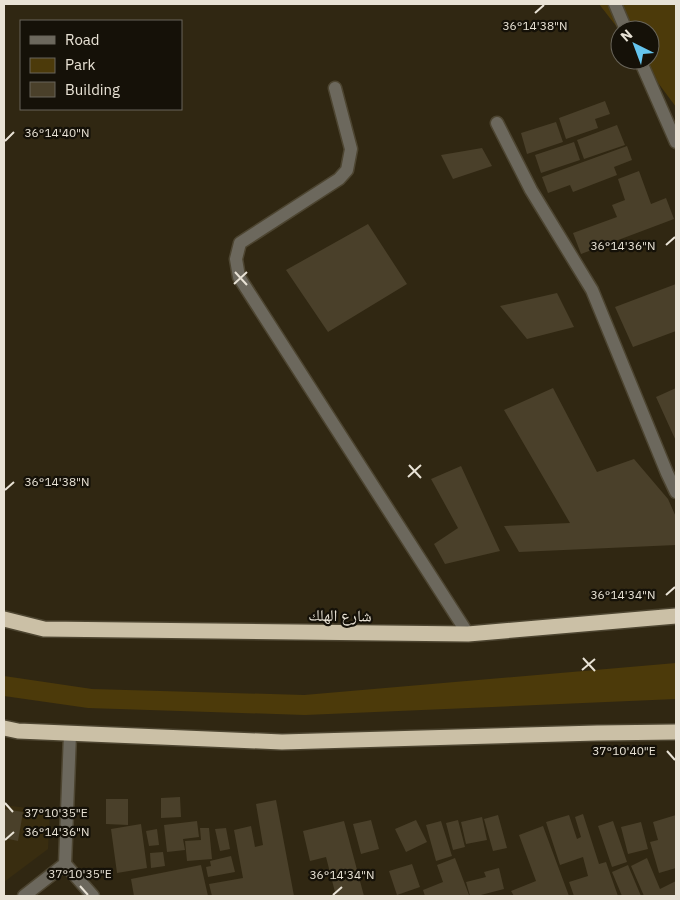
<svg xmlns="http://www.w3.org/2000/svg" width="680" height="900" viewBox="0 0 680 900" font-family="'IBM Plex Sans','Noto Naskh Arabic',sans-serif">
<style>
.built{fill:#392d10}
.green{fill:#4c3a0a}
.building{fill:#4a402a}
.lines{fill:none;stroke-linecap:round;stroke-linejoin:round}
.lane-casing{stroke:#4d4531;stroke-width:15}
.street-casing{stroke:#4d4531;stroke-width:15}
.highway-casing{stroke:#4d4531;stroke-width:18}
.lane{stroke:#6c685d;stroke-width:12}
.street{stroke:#6c685d;stroke-width:12}
.highway{stroke:#cbc0a6;stroke-width:15}
.ticks{fill:none;stroke:#e8e2d5;stroke-width:2}
.labels{text-anchor:middle;stroke-width:4.5;stroke-linejoin:round;paint-order:stroke}
.street-label{font-size:16px;fill:#e8e2d5;stroke:#151108}
.ticks-label{font-size:12px;text-anchor:middle;fill:#e8e2d5;stroke:#151108;stroke-width:4.5;stroke-linejoin:round;paint-order:stroke}
</style>
<rect width="100%" height="100%" fill="#302712"/>
<path class="built" d="M 4,805 L 50,811 L 48,849 L 4,882 Z"/>
<path class="green" d="M 599,4 L 676,4 L 676,107 L 641,60 L 650,60 L 650,30 L 620,30 L 620,31 Z
M 676,663 L 676,699 L 305,715 L 88,708 L 4,696 L 4,676 L 92,689 L 304,695 Z"/>
<path class="building" d="M 605,101 L 610,114 L 595,119 L 598,128 L 566,139 L 559,118 Z
M 556,122 L 563,142 L 527,154 L 521,133 Z
M 617,125 L 625,145 L 584,159 L 577,140 Z
M 574,142 L 580,160 L 541,173 L 535,155 Z
M 627,146 L 632,160 L 614,167 L 617,175 L 573,192 L 570,185 L 548,193 L 542,177 Z
M 482,148 L 492,166 L 453,179 L 441,155 Z
M 639,171 L 651,204 L 666,198 L 674,219 L 581,254 L 573,233 L 617,217 L 612,205 L 625,200 L 618,179 Z
M 368,224 L 407,284 L 328,332 L 286,270 Z
M 676,284 L 676,331 L 633,347 L 615,307 Z
M 557,293 L 574,327 L 527,339 L 500,306 Z
M 553,388 L 597,472 L 634,459 L 668,499 L 676,517 L 676,545 L 519,552 L 504,526 L 570,523 L 504,410 Z
M 676,388 L 676,441 L 656,397 Z
M 461,466 L 500,551 L 445,564 L 434,544 L 458,528 L 431,479 Z
M 180,797 L 181,817 L 161,818 L 161,798 Z
M 106,799 L 128,799 L 128,825 L 106,824 Z
M 276,800 L 294,896 L 246,896 L 246,895 L 243,895 L 243,896 L 212,896 L 209,884 L 243,878 L 234,830 L 251,826 L 255,847 L 263,845 L 256,804 Z
M 4,809 L 23,812 L 18,841 L 4,838 Z
M 583,814 L 599,864 L 606,862 L 618,896 L 574,896 L 569,882 L 588,876 L 583,857 L 560,865 L 546,822 L 569,815 L 577,839 L 581,837 L 575,817 Z
M 498,815 L 507,848 L 493,851 L 484,819 Z
M 676,815 L 676,868 L 659,873 L 650,842 L 658,840 L 653,822 Z
M 482,817 L 487,840 L 466,844 L 461,822 Z
M 371,820 L 379,849 L 361,854 L 353,824 Z
M 416,820 L 427,842 L 406,852 L 395,829 Z
M 458,820 L 465,847 L 453,850 L 446,823 Z
M 197,821 L 199,837 L 183,839 L 185,850 L 167,852 L 164,825 Z
M 344,821 L 364,896 L 336,896 L 326,857 L 310,861 L 303,831 Z
M 441,821 L 452,856 L 436,861 L 426,825 Z
M 613,821 L 627,862 L 612,867 L 598,826 Z
M 641,822 L 648,849 L 628,854 L 621,827 Z
M 141,824 L 147,868 L 117,873 L 111,829 Z
M 543,826 L 569,896 L 556,896 L 555,895 L 553,896 L 514,896 L 511,891 L 536,881 L 519,835 Z
M 200,828 L 209,828 L 212,859 L 187,861 L 185,841 L 201,840 Z
M 226,828 L 230,849 L 220,851 L 215,829 Z
M 157,829 L 159,845 L 149,846 L 146,831 Z
M 163,852 L 165,866 L 151,868 L 150,853 Z
M 231,856 L 235,872 L 208,877 L 206,867 L 211,866 L 210,861 Z
M 455,858 L 469,895 L 466,896 L 425,896 L 423,890 L 443,882 L 437,865 Z
M 647,858 L 660,889 L 676,881 L 676,896 L 644,896 L 631,866 Z
M 412,864 L 420,887 L 397,895 L 389,871 Z
M 201,865 L 208,896 L 134,896 L 131,879 Z
M 628,865 L 641,896 L 622,896 L 612,872 Z
M 499,868 L 504,889 L 477,896 L 470,896 L 466,882 L 486,877 L 484,872 Z"/>
<g class="lines">
<defs>
<path id="lane" d="M 335,88 L 351,149 L 347,170 L 339,179 L 240,243 L 236,259 L 239,277 L 468,634"/>
<path id="street" d="M 615,4 L 626,30
M 640,60 L 676,142
M 497,123 L 531,190 L 592,290 L 667,473 L 676,492
M 65,864 L 93,896
M 24,896 L 65,864 L 70,734"/>
<path id="highway" d="M 4,619 L 44,629 L 468,634 L 676,616
M 4,728 L 18,731 L 282,742 L 597,733 L 676,732"/>
</defs>
<use href="#lane" class="lane-casing"/>
<use href="#street" class="street-casing"/>
<use href="#highway" class="highway-casing"/>
<use href="#lane" class="lane"/>
<use href="#street" class="street"/>
<use href="#highway" class="highway"/>
</g>
<path class="ticks" d="M 535,13 L 544,5M 5,141 L 14,132M 666,245 L 675,237M 235,272 L 247,285M 234,284 L 247,272M 409,465 L 421,478M 408,477 L 421,465M 5,490 L 14,482M 666,595 L 675,587M 583,658 L 595,671M 582,670 L 595,659M 667,751 L 675,760M 5,803 L 13,812M 5,840 L 14,832M 80,886 L 88,895M 333,895 L 342,887"/>
<g class="labels">
<g class="street-label">
<text transform="translate(340 615) rotate(1)" y="6">شارع الهلك</text>
</g>
</g>
<g class="ticks-label">
<text x="535" y="30">36°14'38"N</text>
<text x="57" y="137">36°14'40"N</text>
<text x="623" y="250">36°14'36"N</text>
<text x="57" y="486">36°14'38"N</text>
<text x="623" y="599">36°14'34"N</text>
<text x="624" y="755">37°10'40"E</text>
<text x="56" y="817">37°10'35"E</text>
<text x="57" y="836">36°14'36"N</text>
<text x="80" y="878">37°10'35"E</text>
<text x="342" y="879">36°14'34"N</text>
</g>
<rect width="680" height="900" fill="none" stroke="#e8e2d5" stroke-width="10"/>
<rect x="20" y="20" width="162" height="90" fill="#151108" stroke="#69655a"/>
<rect x="30" y="36" width="25" height="8" fill="#6c685d" stroke="#69655a"/>
<text x="65" y="45" font-size="15" fill="#e8e2d5">Road</text>
<rect x="30" y="58" width="25" height="15" fill="#4c3a0a" stroke="#69655a"/>
<text x="65" y="70" font-size="15" fill="#e8e2d5">Park</text>
<rect x="30" y="82" width="25" height="15" fill="#4a402a" stroke="#69655a"/>
<text x="65" y="95" font-size="15" fill="#e8e2d5">Building</text>
<g transform="translate(635 45) rotate(318)"><circle r="24" fill="#151108" stroke="#69655a"/>
<path d="M0-4L9 19L0 12L-9 19Z" fill="#65c5ee"/>
<text y="-8" font-size="14" font-weight="bold" text-anchor="middle" fill="#e8e2d5">N</text>
</g>
</svg>
